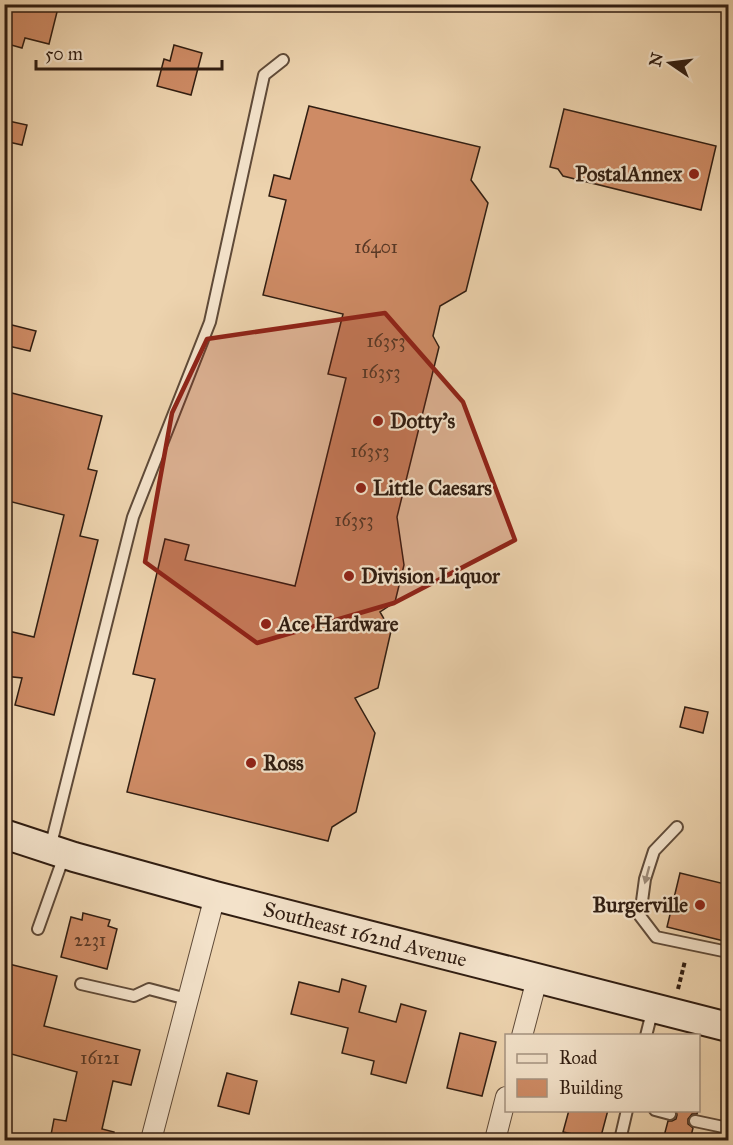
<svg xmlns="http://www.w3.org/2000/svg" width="733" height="1145" viewBox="0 0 733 1145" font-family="'IM FELL Great Primer',serif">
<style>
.building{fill:#ce8b65;stroke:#301d11;stroke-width:1.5}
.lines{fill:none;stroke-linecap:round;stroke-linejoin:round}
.service-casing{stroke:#5f4a38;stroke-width:14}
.minor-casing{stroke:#5f4a38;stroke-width:22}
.secondary-casing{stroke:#301d11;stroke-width:32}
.path{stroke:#301d11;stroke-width:4;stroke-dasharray:4.5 3;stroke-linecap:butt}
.service{stroke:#f3e2ca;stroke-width:10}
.minor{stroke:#f3e2ca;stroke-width:20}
.secondary{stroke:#f3e2ca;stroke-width:28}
.oneway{fill:#9b8977}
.marked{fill:#8f2418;fill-opacity:0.2;stroke:#8f2418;stroke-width:4.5;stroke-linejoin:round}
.poi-dot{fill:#8f2418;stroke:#f3e2ca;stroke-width:2}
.labels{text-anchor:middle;stroke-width:4.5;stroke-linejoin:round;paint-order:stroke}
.number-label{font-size:18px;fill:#583826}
.poi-label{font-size:21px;font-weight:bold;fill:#301d11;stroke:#f3e2ca;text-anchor:start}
.street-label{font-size:21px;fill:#301d11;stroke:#f3e2ca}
</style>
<rect width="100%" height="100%" fill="#edd3ae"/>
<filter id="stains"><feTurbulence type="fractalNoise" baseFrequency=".00333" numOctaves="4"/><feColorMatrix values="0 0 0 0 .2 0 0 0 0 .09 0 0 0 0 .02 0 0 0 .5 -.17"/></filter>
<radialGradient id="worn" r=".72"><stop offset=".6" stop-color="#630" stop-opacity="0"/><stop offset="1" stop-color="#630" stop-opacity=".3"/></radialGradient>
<path class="building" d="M 4,4 L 59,4 L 49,44 L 25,38 L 22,48 L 4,43 Z
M 174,45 L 202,53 L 191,95 L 157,86 L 164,59 L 170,61 Z
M 309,106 L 480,147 L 471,180 L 488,203 L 466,291 L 440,306 L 433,336 L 439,347 L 397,517 L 404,565 L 395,602 L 380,612 L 391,631 L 378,688 L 355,698 L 375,733 L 356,812 L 332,827 L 328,841 L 127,792 L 155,679 L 133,674 L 165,539 L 189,545 L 185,560 L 295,586 L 346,378 L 328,374 L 343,314 L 263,295 L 286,200 L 269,196 L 274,175 L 290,179 Z
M 564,109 L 716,146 L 701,210 L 563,176 L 558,169 L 550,167 Z
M 4,120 L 27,125 L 22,145 L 4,141 Z
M 4,323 L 36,331 L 30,351 L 4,345 Z
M 4,391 L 102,416 L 88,469 L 97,471 L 80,536 L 98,540 L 54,715 L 15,705 L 22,678 L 4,676 L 4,630 L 34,637 L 64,515 L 4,500 Z
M 685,707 L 708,712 L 703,733 L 680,727 Z
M 680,873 L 729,885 L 729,940 L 724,939 L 724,941 L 667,927 Z
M 83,913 L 110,920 L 108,926 L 117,929 L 107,969 L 61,957 L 71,917 L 82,920 Z
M 9,964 L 57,976 L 44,1026 L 140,1050 L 131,1085 L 113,1081 L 102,1129 L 114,1132 L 113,1140 L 50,1140 L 54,1119 L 66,1121 L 77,1072 L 4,1052 L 4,980 Z
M 342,979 L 366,986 L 359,1012 L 396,1022 L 401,1004 L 426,1011 L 406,1083 L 371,1074 L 374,1061 L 342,1053 L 348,1028 L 291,1014 L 299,982 L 339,992 Z
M 460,1033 L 496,1042 L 482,1096 L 447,1088 Z
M 227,1073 L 257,1081 L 249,1114 L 218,1106 Z
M 569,1110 L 608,1110 L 600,1140 L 563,1132 Z
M 676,1110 L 698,1110 L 697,1114 L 692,1114 L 688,1119 L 688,1124 L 693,1128 L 690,1140 L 663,1140 L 668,1121 L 672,1121 L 676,1119 L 677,1115 Z"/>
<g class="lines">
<defs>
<path id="service" d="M 677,827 L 654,851 L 645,879 L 640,916 L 656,937 L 728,952
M 50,848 L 133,517 L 210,322 L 264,75 L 283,60
M 38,929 L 64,856
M 81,984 L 134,996 L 149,989 L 187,999
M 646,1036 L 653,1008
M 655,1110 L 670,1114
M 695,1121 L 728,1128
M 620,1140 L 627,1110"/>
<path id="minor" d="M 522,1036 L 537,979
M 151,1140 L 215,896
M 495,1140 L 506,1097"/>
<g id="secondary">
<path id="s1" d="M 4,834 L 74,857 L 215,896 L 728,1027"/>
</g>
</defs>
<use href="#service" class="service-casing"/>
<use href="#minor" class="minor-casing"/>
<use href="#secondary" class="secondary-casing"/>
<path class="path" d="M 678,989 L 685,961"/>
<use href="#service" class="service"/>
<use href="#minor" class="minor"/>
<use href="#secondary" class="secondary"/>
</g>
<defs><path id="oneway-solid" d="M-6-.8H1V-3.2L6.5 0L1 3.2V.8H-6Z" transform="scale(1.5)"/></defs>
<use class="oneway" href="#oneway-solid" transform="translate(647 875) rotate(105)"/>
<path class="marked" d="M 385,313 L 463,402 L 515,540 L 394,603 L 257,643 L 145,562 L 172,413 L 207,339 Z"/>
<g class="poi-dot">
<circle cx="694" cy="174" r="6"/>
<circle cx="378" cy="421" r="6"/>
<circle cx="361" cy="488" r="6"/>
<circle cx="349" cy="576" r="6"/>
<circle cx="266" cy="624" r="6"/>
<circle cx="251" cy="763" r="6"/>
<circle cx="700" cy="905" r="6"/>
</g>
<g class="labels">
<g class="number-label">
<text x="376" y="253">16401</text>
<text x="386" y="347">16353</text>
<text x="381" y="378">16353</text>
<text x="370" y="457">16353</text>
<text x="354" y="526">16353</text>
<text x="90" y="946">2231</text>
<text x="100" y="1064">16121</text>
</g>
<g class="poi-label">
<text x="682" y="181" text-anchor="end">PostalAnnex</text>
<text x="390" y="428">Dotty's</text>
<text x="373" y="495">Little Caesars</text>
<text x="361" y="583">Division Liquor</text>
<text x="278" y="631">Ace Hardware</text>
<text x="263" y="770">Ross</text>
<text x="688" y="912" text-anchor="end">Burgerville</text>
</g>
<g class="street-label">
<text dy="7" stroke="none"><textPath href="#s1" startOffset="375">Southeast 162nd Avenue</textPath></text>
</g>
</g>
<rect width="733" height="1145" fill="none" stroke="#edd3ae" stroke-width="24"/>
<rect x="6" y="6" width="721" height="1133" fill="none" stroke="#301d11" stroke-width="3"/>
<rect x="12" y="12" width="709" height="1121" fill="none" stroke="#301d11" stroke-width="1.5"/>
<rect x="505" y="1034" width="195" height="78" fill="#f3e2ca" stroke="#a59380" stroke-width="1.5"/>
<rect x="517" y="1054" width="30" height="9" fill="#f3e2ca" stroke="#a59380" stroke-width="1.5"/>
<text x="559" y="1064" font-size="18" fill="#301d11">Road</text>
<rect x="517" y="1079" width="30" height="18" fill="#ce8b65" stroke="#a59380" stroke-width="1.5"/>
<text x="559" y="1094" font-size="18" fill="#301d11">Building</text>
<g transform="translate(670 63) rotate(284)" stroke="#f3e2ca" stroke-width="4.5" paint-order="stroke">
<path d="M0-4.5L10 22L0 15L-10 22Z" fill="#301d11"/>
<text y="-9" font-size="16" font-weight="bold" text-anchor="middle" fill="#301d11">N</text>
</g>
<path d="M36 60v9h186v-9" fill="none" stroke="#301d11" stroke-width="3"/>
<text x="45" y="60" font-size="18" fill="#301d11" stroke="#f3e2ca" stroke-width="4.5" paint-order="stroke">50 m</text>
<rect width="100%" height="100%" filter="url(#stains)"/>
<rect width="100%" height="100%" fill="url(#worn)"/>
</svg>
